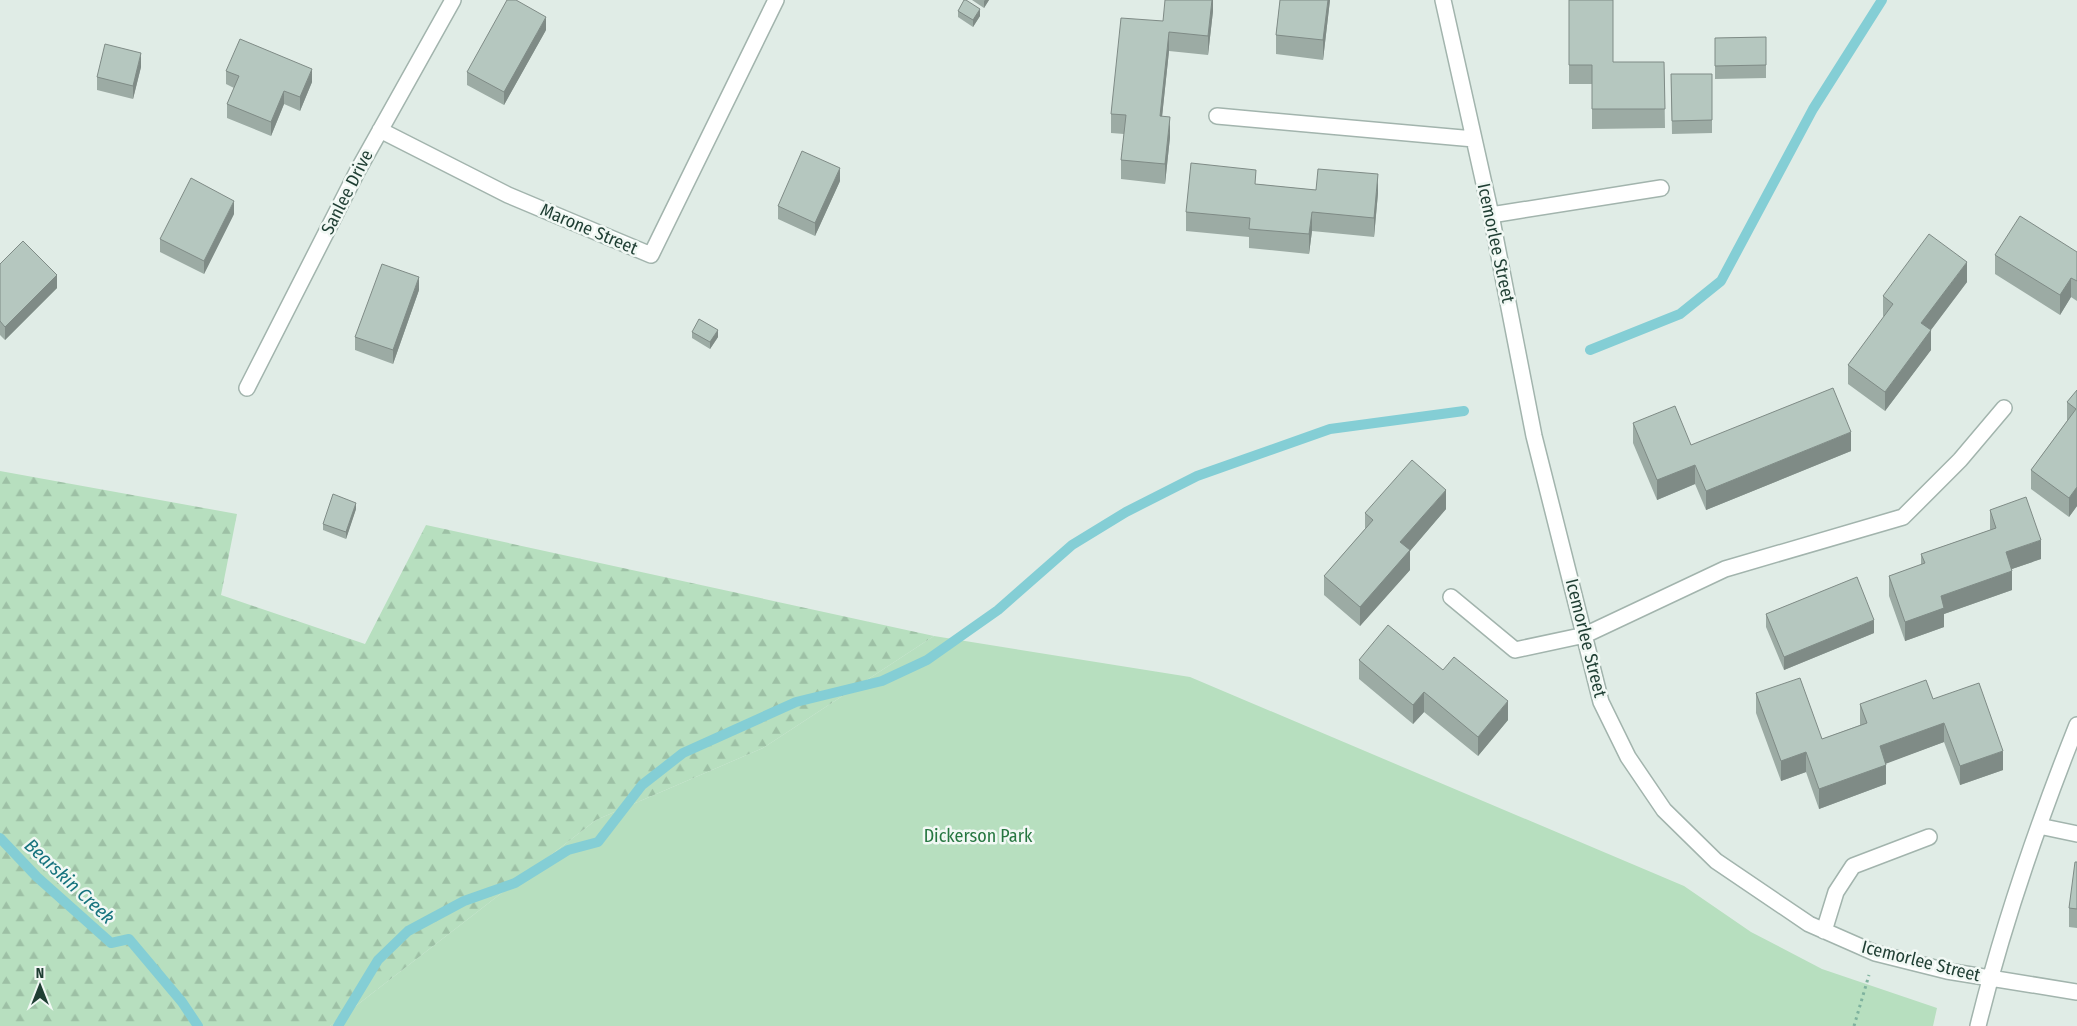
<svg xmlns="http://www.w3.org/2000/svg" width="2077" height="1026" viewBox="0 0 2077 1026" font-family="'Fira Sans Condensed',sans-serif">
<style>
.green{fill:#b7dfbf}
.forest{fill:url(#forest-firs)}
.lines{fill:none;stroke-linecap:round;stroke-linejoin:round}
.stream{stroke:#84ced5;stroke-width:10}
.minor-casing{stroke:#a2b4ad;stroke-width:18}
.path{stroke:#7eb29e;stroke-width:3;stroke-dasharray:2.5 4;stroke-linecap:butt}
.minor{stroke:#fff;stroke-width:15}
.wall{fill:#9caba4}
.shaded-wall{fill:#7f8b86}
.building{fill:#b5c7bf;stroke:#7f8b86}
.labels{text-anchor:middle;stroke-width:5;stroke-linejoin:round;paint-order:stroke}
.street-label{font-size:18px;fill:#1f3e33;stroke:#f1f8f4}
.park-label{font-size:18px;fill:#277741;stroke:#f1f8f4}
.water-label{font-size:19px;font-style:italic;fill:#16737e;stroke:#f1f8f4}
</style>
<defs>
<pattern id="forest-firs" width="22" height="20" patternUnits="userSpaceOnUse" patternTransform="scale(1.25)"><rect width="22" height="20" fill="#b7dfbf"/><path d="M5 1l3.5 6h-7zM16 11l3.5 6h-7z" fill="#9dc0a5"/></pattern>
</defs>
<rect width="100%" height="100%" fill="#e0ece6"/>
<path class="green" d="M 934,636 L 1190,677 L 1684,886 L 1751,932 L 1822,969 L 1937,1008 L 1933,1026 L 330,1026 L 596,820 L 763,748 Z"/>
<path class="forest" d="M 0,471 L 237,514 L 221,595 L 365,644 L 426,525 L 934,636 L 763,748 L 596,820 L 330,1026 L 0,1026 Z"/>
<g class="lines">
<path class="stream" d="M 1590,350 L 1680,314 L 1721,281 L 1813,109 L 1882,0
M 0,838 L 37,877 L 111,943 L 129,939 L 182,1002 L 198,1026
M 338,1026 L 378,960 L 408,931 L 464,901 L 515,883 L 568,850 L 598,842 L 642,785 L 683,753 L 796,702 L 882,681 L 927,660 L 998,610 L 1072,545 L 1126,512 L 1197,476 L 1330,429 L 1464,411"/>
<defs>
<path id="minor" d="M 1443,0 L 1491,215 L 1534,436 L 1601,702 L 1628,757 L 1664,810 L 1716,861 L 1809,924 L 1875,953 L 1947,971 L 2077,992
M 1217,116 L 1474,139
M 380,130 L 508,195 L 651,255 L 776,0
M 1491,215 L 1661,188
M 247,388 L 358,170 L 453,0
M 1451,597 L 1515,650 L 1585,635 L 1725,569 L 1903,517 L 1960,460 L 2004,408
M 2039,826 L 2077,834
M 1824,931 L 1836,892 L 1853,866 L 1929,837
M 1978,1026 C 2003,924 2038,823 2077,725"/>
</defs>
<use href="#minor" class="minor-casing"/>
<path class="path" d="M 1854,1026 L 1869,975"/>
<use href="#minor" class="minor"/>
</g>
<path class="wall" d="M 972,0 L 989,0 L 984,8 Z
M 1213,0 L 1213,11 L 1208,55 L 1169,51 L 1162,116 L 1170,137 L 1165,184 L 1121,179 L 1121,160 L 1124,134 L 1111,133 L 1111,114 L 1163,21 Z
M 1280,0 L 1330,0 L 1323,60 L 1276,54 L 1276,35 Z
M 1569,0 L 1613,62 L 1664,62 L 1665,128 L 1592,129 L 1592,84 L 1569,84 Z
M 958,11 L 980,16 L 973,27 L 958,17 Z
M 546,30 L 504,105 L 467,85 L 467,72 Z
M 1766,37 L 1766,78 L 1715,79 L 1715,38 Z
M 141,67 L 133,99 L 97,90 L 97,77 Z
M 226,71 L 312,82 L 300,111 L 284,104 L 271,136 L 227,118 L 227,104 L 234,88 L 226,84 Z
M 1671,74 L 1712,74 L 1712,133 L 1672,134 Z
M 840,181 L 815,236 L 778,219 L 778,206 Z
M 1256,184 L 1316,190 L 1378,193 L 1374,237 L 1312,231 L 1309,254 L 1249,248 L 1249,237 L 1186,231 L 1186,212 Z
M 234,214 L 204,274 L 160,252 L 160,239 Z
M 2077,252 L 2077,301 L 2071,297 L 2060,315 L 1995,274 L 1995,255 Z
M 0,264 L 57,288 L 5,340 L 0,335 Z
M 1967,282 L 1931,330 L 1931,350 L 1885,411 L 1848,384 L 1848,365 L 1884,317 L 1883,316 L 1883,296 Z
M 419,290 L 393,364 L 355,350 L 355,337 Z
M 692,332 L 718,337 L 710,349 L 692,338 Z
M 2077,390 L 2077,506 L 2069,517 L 2031,489 L 2031,470 L 2067,421 L 2067,402 Z
M 1633,423 L 1691,445 L 1851,451 L 1706,510 L 1695,484 L 1657,500 L 1633,443 Z
M 356,509 L 346,539 L 323,530 L 323,524 Z
M 1446,509 L 1410,551 L 1410,570 L 1360,626 L 1324,595 L 1324,576 L 1365,529 L 1365,513 Z
M 1990,510 L 2041,559 L 2012,569 L 2012,590 L 1944,614 L 1944,627 L 1905,641 L 1889,596 L 1889,576 L 1921,565 L 1921,554 L 1990,530 Z
M 1766,614 L 1874,633 L 1784,670 L 1766,627 Z
M 1359,660 L 1443,670 L 1508,720 L 1478,756 L 1424,712 L 1413,724 L 1359,679 Z
M 1756,693 L 1822,739 L 1860,725 L 1860,704 L 1933,699 L 2003,770 L 1960,785 L 1944,742 L 1886,763 L 1886,784 L 1819,809 L 1806,772 L 1781,781 L 1756,713 Z
M 2077,862 L 2077,928 L 2069,927 L 2069,908 Z"/>
<path class="shaded-wall" d="M 985,0 L 989,0 L 984,8 L 984,1 Z
M 1212,0 L 1213,0 L 1213,11 L 1208,55 L 1208,36 Z
M 1328,0 L 1330,0 L 1323,60 L 1323,40 Z
M 980,9 L 980,16 L 973,27 L 973,20 Z
M 546,17 L 546,30 L 504,105 L 504,92 Z
M 1169,32 L 1169,51 L 1160,136 L 1160,116 Z
M 141,53 L 141,67 L 133,99 L 133,86 Z
M 312,69 L 312,82 L 300,111 L 300,97 Z
M 284,91 L 284,104 L 271,136 L 271,122 Z
M 1170,117 L 1170,137 L 1165,184 L 1165,164 Z
M 840,168 L 840,181 L 815,236 L 815,223 Z
M 1378,174 L 1378,193 L 1374,237 L 1374,218 Z
M 234,201 L 234,214 L 204,274 L 204,261 Z
M 1312,212 L 1312,231 L 1309,254 L 1309,234 Z
M 1967,262 L 1967,282 L 1921,343 L 1921,323 Z
M 57,275 L 57,288 L 5,340 L 5,327 Z
M 419,277 L 419,290 L 393,364 L 393,350 Z
M 2071,278 L 2071,297 L 2060,315 L 2060,295 Z
M 718,330 L 718,337 L 710,349 L 710,342 Z
M 1931,330 L 1931,350 L 1885,411 L 1885,392 Z
M 1851,432 L 1851,451 L 1706,510 L 1706,491 Z
M 1695,465 L 1695,484 L 1657,500 L 1657,480 Z
M 2077,487 L 2077,506 L 2069,517 L 2069,498 Z
M 1446,490 L 1446,509 L 1410,551 L 1410,570 L 1360,626 L 1360,607 L 1400,542 Z
M 356,503 L 356,509 L 346,539 L 346,532 Z
M 2041,540 L 2041,559 L 2006,571 L 2006,552 Z
M 2012,571 L 2012,590 L 1944,614 L 1944,627 L 1905,641 L 1905,622 L 1941,596 Z
M 1874,620 L 1874,633 L 1784,670 L 1784,657 Z
M 1424,692 L 1424,712 L 1413,724 L 1413,705 Z
M 1508,701 L 1508,720 L 1478,756 L 1478,737 Z
M 1944,723 L 1944,742 L 1880,766 L 1880,746 Z
M 2003,751 L 2003,770 L 1960,785 L 1960,766 Z
M 1806,752 L 1806,772 L 1781,781 L 1781,761 Z
M 1886,765 L 1886,784 L 1819,809 L 1819,789 Z"/>
<path class="building" d="M 507,0 L 516,0 L 546,17 L 504,92 L 467,72 Z
M 964,0 L 966,0 L 980,9 L 973,20 L 958,11 Z
M 1165,0 L 1212,0 L 1208,36 L 1169,32 L 1160,116 L 1170,117 L 1165,164 L 1121,160 L 1126,115 L 1111,114 L 1121,18 L 1163,21 Z
M 1280,0 L 1328,0 L 1323,40 L 1276,35 Z
M 1569,0 L 1613,0 L 1613,62 L 1664,62 L 1665,109 L 1592,109 L 1592,65 L 1569,65 Z
M 1766,37 L 1766,65 L 1715,66 L 1715,38 Z
M 240,39 L 312,69 L 300,97 L 284,91 L 271,122 L 227,104 L 239,76 L 226,71 Z
M 105,44 L 141,53 L 133,86 L 97,77 Z
M 1671,74 L 1712,74 L 1712,120 L 1672,121 Z
M 802,151 L 840,168 L 815,223 L 778,206 Z
M 1191,163 L 1256,170 L 1255,184 L 1316,190 L 1318,169 L 1378,174 L 1374,218 L 1312,212 L 1309,234 L 1249,229 L 1250,218 L 1186,212 Z
M 191,178 L 234,201 L 204,261 L 160,239 Z
M 2020,216 L 2077,252 L 2077,281 L 2071,278 L 2060,295 L 1995,255 Z
M 1929,234 L 1967,262 L 1921,323 L 1931,330 L 1885,392 L 1848,365 L 1893,304 L 1883,296 Z
M 23,241 L 57,275 L 5,327 L 0,321 L 0,264 Z
M 382,264 L 419,277 L 393,350 L 355,337 Z
M 699,319 L 718,330 L 710,342 L 692,332 Z
M 1833,388 L 1851,432 L 1706,491 L 1695,465 L 1657,480 L 1633,423 L 1675,406 L 1691,445 Z
M 2077,390 L 2077,487 L 2069,498 L 2031,470 L 2076,409 L 2067,402 Z
M 1412,460 L 1446,490 L 1400,542 L 1410,550 L 1360,607 L 1324,576 L 1373,520 L 1365,513 Z
M 333,494 L 356,503 L 346,532 L 323,524 Z
M 2026,497 L 2041,540 L 2006,552 L 2012,571 L 1941,596 L 1944,608 L 1905,622 L 1889,576 L 1925,563 L 1921,554 L 1996,528 L 1990,510 Z
M 1857,577 L 1874,620 L 1784,657 L 1766,614 Z
M 1388,625 L 1443,670 L 1454,657 L 1508,701 L 1478,737 L 1424,692 L 1413,705 L 1359,660 Z
M 1800,678 L 1822,739 L 1867,723 L 1860,704 L 1926,680 L 1933,699 L 1979,683 L 2003,751 L 1960,766 L 1944,723 L 1880,746 L 1886,765 L 1819,789 L 1806,752 L 1781,761 L 1756,693 Z
M 2075,862 L 2077,862 L 2077,909 L 2069,908 Z"/>
<g class="labels">
<g class="street-label">
<text transform="translate(347 192) rotate(-63)" y="6">Sanlee Drive</text>
<text transform="translate(589 229) rotate(23)" y="6">Marone Street</text>
<text transform="translate(1496 243) rotate(78)" y="6">Icemorlee Street</text>
<text transform="translate(1586 638) rotate(76)" y="6">Icemorlee Street</text>
<text transform="translate(1921 961) rotate(14)" y="6">Icemorlee Street</text>
</g>
<g class="park-label">
<text x="978" y="842">Dickerson Park</text>
</g>
<g class="water-label">
<text transform="translate(70 881) rotate(43)" y="7">Bearskin Creek</text>
</g>
</g>
<g transform="translate(40 986)" stroke="#f1f8f4" stroke-width="4" paint-order="stroke">
<path d="M0-4L9 19L0 12L-9 19Z" fill="#1f3e33"/>
<text y="-8" font-size="14" font-weight="bold" text-anchor="middle" fill="#1f3e33">N</text>
</g>
</svg>
